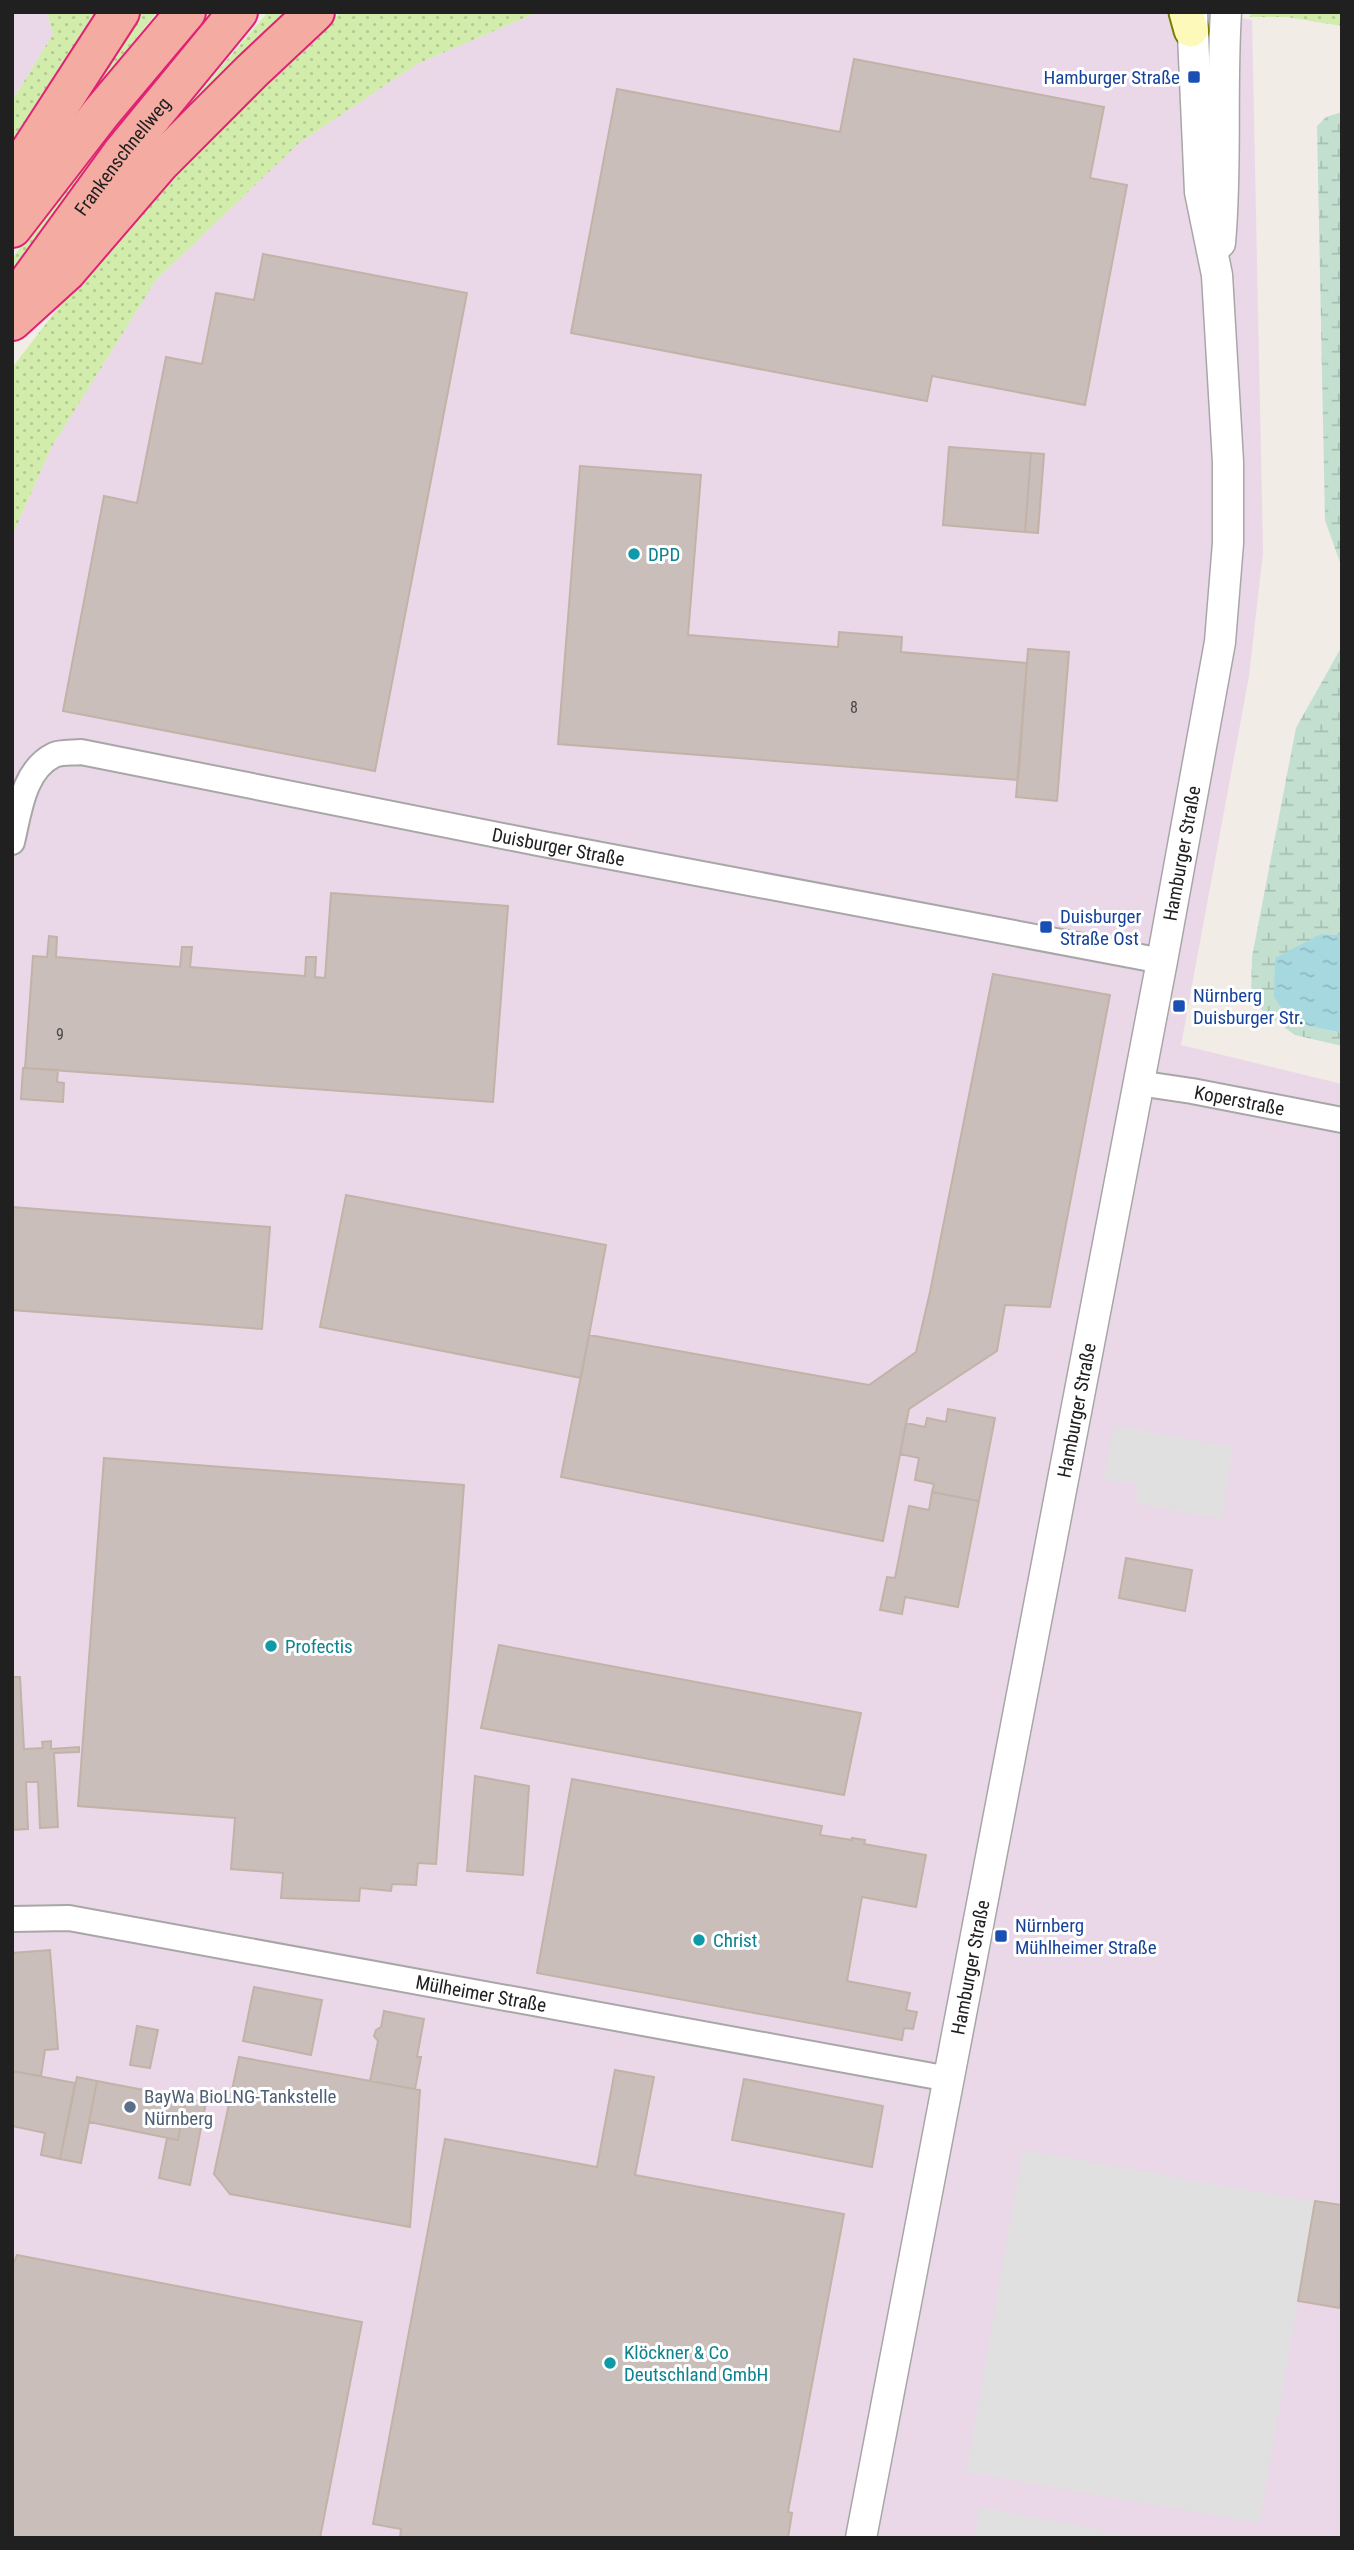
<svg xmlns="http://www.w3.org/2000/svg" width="1354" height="2550" viewBox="0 0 1354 2550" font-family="'Roboto Condensed',sans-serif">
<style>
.industrial{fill:#ead8e8}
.grass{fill:url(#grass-dots)}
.wetland{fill:url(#wetland-marsh)}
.parking{fill:#e0e0e0}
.water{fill:url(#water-ripples)}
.building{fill:#c9beb9;stroke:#c3b2a8;stroke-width:2}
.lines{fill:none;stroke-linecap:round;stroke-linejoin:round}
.minor-casing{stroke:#a7a7a7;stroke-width:28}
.tertiary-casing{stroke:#a7a7a7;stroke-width:33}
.secondary-casing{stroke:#7a7d01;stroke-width:37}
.trunk-casing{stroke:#e12174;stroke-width:42}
.minor{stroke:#fff;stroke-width:24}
.tertiary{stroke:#fff;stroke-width:30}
.secondary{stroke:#fcf9ba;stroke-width:33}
.trunk{stroke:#f4aca2;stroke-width:38}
.transit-dot{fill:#1a4fb4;stroke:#fff;stroke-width:2.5}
.culture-dot{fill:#0f9aa8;stroke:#fff;stroke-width:2.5}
.service-dot{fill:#5c6f8a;stroke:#fff;stroke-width:2.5}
.labels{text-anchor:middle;stroke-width:6;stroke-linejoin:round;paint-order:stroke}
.number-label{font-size:16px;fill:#4a4846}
.transit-label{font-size:19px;fill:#164399;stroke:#fff;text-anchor:start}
.street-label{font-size:19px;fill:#202020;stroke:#fff}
.culture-label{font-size:19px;fill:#0d838f;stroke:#fff;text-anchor:start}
.service-label{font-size:19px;fill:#4e5e75;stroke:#fff;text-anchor:start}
</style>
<defs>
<pattern id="grass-dots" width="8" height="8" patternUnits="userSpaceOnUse" patternTransform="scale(1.75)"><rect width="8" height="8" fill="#d1ecab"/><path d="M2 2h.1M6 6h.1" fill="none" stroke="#b3ca93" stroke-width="1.8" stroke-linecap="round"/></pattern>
<pattern id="wetland-marsh" width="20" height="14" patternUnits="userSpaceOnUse" patternTransform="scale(1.75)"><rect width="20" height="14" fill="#c3dfd0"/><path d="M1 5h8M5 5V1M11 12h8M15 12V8" fill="none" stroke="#a7bfb2"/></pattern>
<pattern id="water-ripples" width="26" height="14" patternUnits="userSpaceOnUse" patternTransform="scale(1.75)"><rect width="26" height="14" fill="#a6d8e0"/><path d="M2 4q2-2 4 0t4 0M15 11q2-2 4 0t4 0" fill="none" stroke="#8fb9c0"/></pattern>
</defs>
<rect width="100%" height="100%" fill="#f1ece6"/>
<path class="industrial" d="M 12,12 L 47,12 L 53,34 L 12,101 Z
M 538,12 L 1204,12 L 1252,20 L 1263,552 L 1249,676 L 1181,1045 L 1342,1084 L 1342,2538 L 12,2538 L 12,536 L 51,448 L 156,280 L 299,143 L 417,64 Z"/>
<path class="grass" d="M 47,12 L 103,12 L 12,159 L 12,101 L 53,34 Z
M 130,12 L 157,12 L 55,139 Z
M 203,12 L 222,12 L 12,285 L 12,259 L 37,222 Z
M 268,12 L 305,12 L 140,162 Z
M 341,12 L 538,12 L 417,64 L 299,143 L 156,280 L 51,448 L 12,536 L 12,368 L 75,286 L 190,152 Z
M 1251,12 L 1342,12 L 1342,26 L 1287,17 L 1250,17 Z"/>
<path class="wetland" d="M 1342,112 L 1342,568 L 1325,520 L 1317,126 L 1326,117 Z
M 1342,646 L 1342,935 L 1321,934 L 1291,1022 L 1342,1033 L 1342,1046 L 1295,1035 L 1271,1018 L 1251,1000 L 1252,957 L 1296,728 Z"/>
<path class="parking" d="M 1114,1425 L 1233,1447 L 1221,1519 L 1136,1503 L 1138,1485 L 1103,1479 Z
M 1023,2150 L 1316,2202 L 1259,2523 L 966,2472 Z
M 980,2507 L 1143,2538 L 974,2538 Z"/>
<path class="water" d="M 1321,934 L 1342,935 L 1342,1033 L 1291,1022 L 1274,997 L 1275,958 Z"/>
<path class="building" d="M 854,59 L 1104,107 L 1090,178 L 1127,185 L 1085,405 L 932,376 L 927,401 L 571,333 L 617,89 L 840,132 Z
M 263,254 L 467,293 L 375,771 L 63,711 L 104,496 L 137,503 L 166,357 L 202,364 L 216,293 L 254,300 Z
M 949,447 L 1031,453 L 1025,532 L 943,525 Z
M 1031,453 L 1044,454 L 1038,533 L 1025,532 Z
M 580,466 L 701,475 L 688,635 L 838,647 L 839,632 L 902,637 L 901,652 L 1027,663 L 1018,780 L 558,744 Z
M 1028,649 L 1069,652 L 1057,801 L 1016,797 Z
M 331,893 L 508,906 L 493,1102 L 25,1068 L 33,956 L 47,957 L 49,936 L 57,937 L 56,957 L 180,967 L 182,947 L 192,947 L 190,967 L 305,976 L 306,957 L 316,957 L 315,977 L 325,978 Z
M 993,974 L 1110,995 L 1050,1307 L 1005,1305 L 997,1351 L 909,1409 L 883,1541 L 561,1477 L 589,1335 L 869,1385 L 916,1352 L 930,1292 Z
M 23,1068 L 58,1070 L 57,1082 L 64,1083 L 63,1102 L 21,1099 Z
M 346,1195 L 606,1245 L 581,1378 L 320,1327 Z
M 12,1207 L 270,1227 L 262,1329 L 12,1310 Z
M 948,1409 L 995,1418 L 979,1501 L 932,1492 L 934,1484 L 915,1480 L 919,1458 L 900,1454 L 906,1423 L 925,1427 L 927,1418 L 946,1422 Z
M 104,1458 L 464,1485 L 436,1864 L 418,1863 L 416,1885 L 392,1884 L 391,1891 L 360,1888 L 359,1901 L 281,1898 L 283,1873 L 231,1869 L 235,1818 L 78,1806 Z
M 932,1492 L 979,1501 L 958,1607 L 905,1597 L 902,1614 L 880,1610 L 887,1577 L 895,1578 L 909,1506 L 929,1510 Z
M 1126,1558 L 1192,1570 L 1185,1611 L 1119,1598 Z
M 499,1645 L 861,1713 L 844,1795 L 481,1728 Z
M 12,1677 L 20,1677 L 24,1749 L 43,1748 L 42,1742 L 51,1741 L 51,1749 L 79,1747 L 79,1752 L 54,1753 L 58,1827 L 40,1828 L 38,1782 L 26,1782 L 28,1829 L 12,1830 Z
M 475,1776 L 529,1786 L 523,1875 L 467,1871 Z
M 572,1779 L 822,1826 L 820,1835 L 852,1840 L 852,1838 L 865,1840 L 864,1844 L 926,1855 L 916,1907 L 862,1897 L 847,1981 L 910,1993 L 906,2010 L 917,2012 L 913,2029 L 904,2028 L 902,2040 L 537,1973 Z
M 50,1950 L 58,2049 L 45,2050 L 41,2076 L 12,2071 L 12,1953 Z
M 254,1987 L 322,2000 L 311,2055 L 243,2041 Z
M 384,2011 L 424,2019 L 417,2057 L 421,2057 L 415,2089 L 370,2081 L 378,2041 L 374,2036 L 376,2030 L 381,2027 Z
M 137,2026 L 158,2030 L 150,2068 L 130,2065 Z
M 239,2057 L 420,2090 L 410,2227 L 230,2194 L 214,2174 Z
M 615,2070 L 654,2077 L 635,2175 L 844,2214 L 788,2512 L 792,2513 L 788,2538 L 400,2538 L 401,2529 L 373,2524 L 445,2139 L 597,2167 Z
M 12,2071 L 75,2083 L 60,2159 L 41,2155 L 45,2133 L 12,2126 Z
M 77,2077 L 97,2081 L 81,2163 L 60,2159 Z
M 744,2079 L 883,2106 L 872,2167 L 732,2140 Z
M 97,2081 L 186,2098 L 178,2140 L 89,2122 Z
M 186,2098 L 206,2102 L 190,2185 L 159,2178 L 167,2138 L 178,2140 Z
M 1315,2201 L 1342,2205 L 1340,2308 L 1298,2301 Z
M 17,2255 L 362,2322 L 320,2538 L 12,2538 L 12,2267 Z"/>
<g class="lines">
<defs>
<g id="minor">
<path id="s1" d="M 12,842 C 19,813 23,770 54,755 C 61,752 73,753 81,752 L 538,843 L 1162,961"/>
<path id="s2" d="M 1138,1083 L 1192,1091 L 1342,1120"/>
<path id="s3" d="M 12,1919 L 69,1918 L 949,2079"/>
</g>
<g id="tertiary">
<path d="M 1220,243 C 1227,166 1221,89 1226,12"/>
<path id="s4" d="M 861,2538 L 1162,961 L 1220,642 L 1228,543 L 1228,462 L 1217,275 L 1200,192 L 1192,12"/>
</g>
<path id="secondary" d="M 1186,12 L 1191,30"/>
<g id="trunk">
<path d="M 12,179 L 120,12"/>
<path d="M 12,228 L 101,113 L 186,12"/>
<path id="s5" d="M 25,287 L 123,152 L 238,12"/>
<path d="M 12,321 L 66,272 L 159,164 L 252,71 L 315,12"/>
</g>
</defs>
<use href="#minor" class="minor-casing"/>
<use href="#tertiary" class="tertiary-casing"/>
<use href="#secondary" class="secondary-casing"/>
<use href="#trunk" class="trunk-casing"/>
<use href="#minor" class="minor"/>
<use href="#tertiary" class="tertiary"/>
<use href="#secondary" class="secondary"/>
<use href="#trunk" class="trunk"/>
</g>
<g class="transit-dot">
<rect x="1187" y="70" width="14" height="14" rx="3.5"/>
<rect x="1039" y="920" width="14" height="14" rx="3.5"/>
<rect x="1172" y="999" width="14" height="14" rx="3.5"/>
<rect x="994" y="1929" width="14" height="14" rx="3.5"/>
</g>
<g class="culture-dot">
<circle cx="634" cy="554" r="7"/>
<circle cx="271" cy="1646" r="7"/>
<circle cx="699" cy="1940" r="7"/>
<circle cx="610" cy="2363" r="7"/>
</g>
<circle class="service-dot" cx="130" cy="2107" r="7"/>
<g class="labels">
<g class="number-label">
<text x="854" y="713">8</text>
<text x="60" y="1040">9</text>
</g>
<g class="transit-label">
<text x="1180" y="84" text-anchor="end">Hamburger Straße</text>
<text x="1060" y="923">Duisburger<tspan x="1060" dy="22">Straße Ost</tspan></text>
<text x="1193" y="1002">Nürnberg<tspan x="1193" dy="22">Duisburger Str.</tspan></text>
<text x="1015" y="1932">Nürnberg<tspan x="1015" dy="22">Mühlheimer Straße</tspan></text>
</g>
<g class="street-label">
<text dy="7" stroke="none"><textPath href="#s5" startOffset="163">Frankenschnellweg</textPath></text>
<text dy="7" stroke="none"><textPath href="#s1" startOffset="614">Duisburger Straße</textPath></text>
<text dy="7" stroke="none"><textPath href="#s4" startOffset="1715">Hamburger Straße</textPath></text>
<text dy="7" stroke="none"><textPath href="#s2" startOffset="103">Koperstraße</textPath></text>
<text dy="7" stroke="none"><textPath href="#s4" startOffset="1148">Hamburger Straße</textPath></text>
<text dy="7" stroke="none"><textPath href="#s4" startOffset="581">Hamburger Straße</textPath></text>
<text dy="7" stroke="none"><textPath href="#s3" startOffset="476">Mülheimer Straße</textPath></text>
</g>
<g class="culture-label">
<text x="648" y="561">DPD</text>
<text x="285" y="1653">Profectis</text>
<text x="713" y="1947">Christ</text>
<text x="624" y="2359">Klöckner &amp; Co<tspan x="624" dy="22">Deutschland GmbH</tspan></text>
</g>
<g class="service-label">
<text x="144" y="2103">BayWa BioLNG-Tankstelle<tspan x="144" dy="22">Nürnberg</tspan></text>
</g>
</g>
<rect width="1354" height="2550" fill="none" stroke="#202020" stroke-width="28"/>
</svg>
